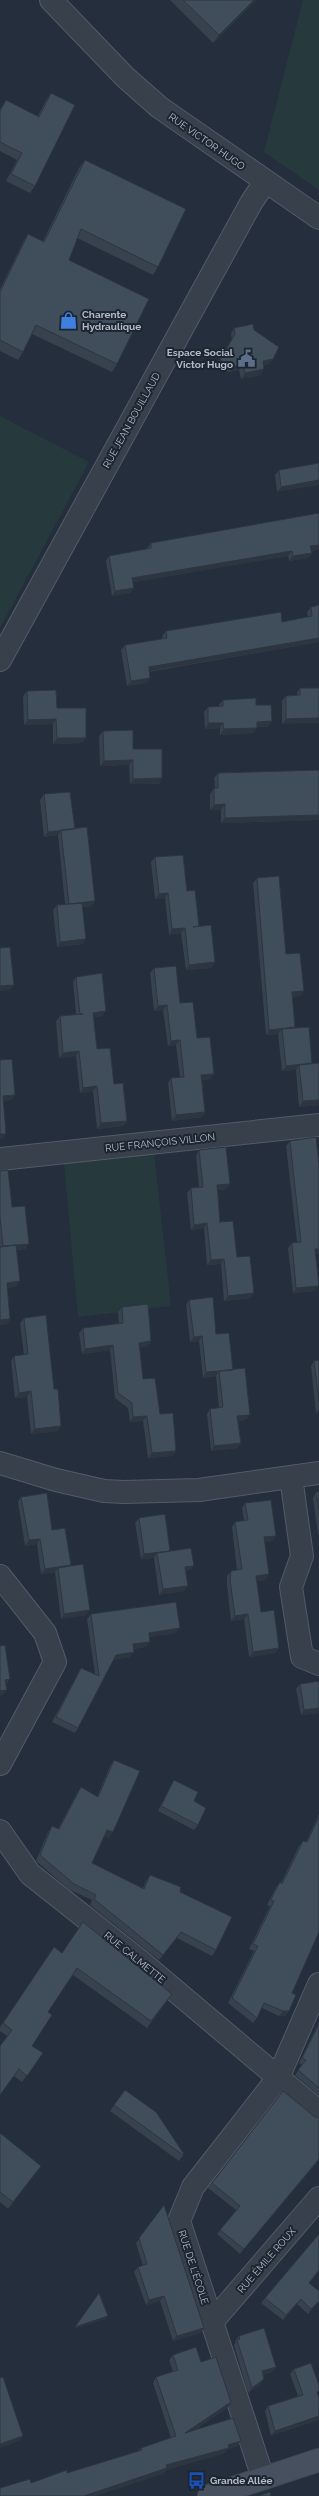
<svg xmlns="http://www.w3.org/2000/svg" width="319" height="2496" viewBox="0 0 319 2496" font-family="Raleway,sans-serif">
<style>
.green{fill:#263a3d}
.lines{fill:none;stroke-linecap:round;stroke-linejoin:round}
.minor-casing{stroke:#535b67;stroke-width:24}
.tertiary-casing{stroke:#535b67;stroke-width:24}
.secondary-casing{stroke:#414955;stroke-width:24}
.minor{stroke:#38404c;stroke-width:22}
.tertiary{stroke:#38404c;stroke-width:22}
.secondary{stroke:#46505f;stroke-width:22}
.wall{fill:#37424e}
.shaded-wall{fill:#2d3640}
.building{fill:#404d5b;stroke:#2d3640}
.labels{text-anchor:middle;stroke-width:4;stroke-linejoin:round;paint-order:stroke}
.street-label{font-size:10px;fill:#b4bbc8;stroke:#1d2531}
.poi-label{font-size:10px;font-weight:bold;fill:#b4bbc8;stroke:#1d2531;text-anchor:start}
</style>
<rect width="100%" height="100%" fill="#242e3c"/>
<path class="green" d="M 303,0 L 319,0 L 319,190 L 264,152 Z
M 0,416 L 89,462 L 0,628 Z
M 154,1153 L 171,1306 L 78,1317 L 64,1164 Z"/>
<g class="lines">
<defs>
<path id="minor" d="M 0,660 L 251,203 L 265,182
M 0,1159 L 319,1125
M 0,1463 L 56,1480 L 104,1491 L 124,1492 L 199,1490 L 319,1473
M 291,1477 L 302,1556 L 291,1587 L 302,1657 L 319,1664
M 0,1576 L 45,1633 L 55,1662 L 0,1764
M 0,1831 L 30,1874 L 140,1961 L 319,2112
M 212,2322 L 319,2198
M 263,2478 L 179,2221 L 193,2187 L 278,2078 L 319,1984"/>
<path id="tertiary" d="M 51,0 L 125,77 L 159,107 L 319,218"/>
<path id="secondary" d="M 209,2496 L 319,2460"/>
</defs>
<use href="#minor" class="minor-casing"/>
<use href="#tertiary" class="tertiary-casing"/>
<use href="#secondary" class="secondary-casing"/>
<use href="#minor" class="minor"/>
<use href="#tertiary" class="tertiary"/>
<use href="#secondary" class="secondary"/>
</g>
<path class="wall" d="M 170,0 L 256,0 L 213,43 Z
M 51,93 L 35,186 L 30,193 L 6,181 L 17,160 L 0,151 L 0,109 L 6,100 L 38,116 L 46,100 Z
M 85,160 L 158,267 L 153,275 L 77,238 L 69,260 L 117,364 L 112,372 L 32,334 L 23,352 L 18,360 L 0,351 L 0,289 L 23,242 L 28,234 L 43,241 L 79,168 Z
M 234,328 L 254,330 L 273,359 L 269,364 L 264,365 L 261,375 L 241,379 L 239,370 L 229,372 L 216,366 L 232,340 L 231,334 Z
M 319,463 L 277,492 L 275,475 L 279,470 Z
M 319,513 L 319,549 L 311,551 L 312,553 L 308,558 L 289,561 L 288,556 L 133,582 L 131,593 L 112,596 L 106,561 L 109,556 L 147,549 L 147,548 L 151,543 Z
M 319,605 L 319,642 L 149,672 L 147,683 L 127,686 L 121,650 L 125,645 L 163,639 L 162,636 L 166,631 L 282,622 L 308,617 L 307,612 L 311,607 Z
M 300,688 L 319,688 L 282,724 L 282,701 L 286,696 L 297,695 L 297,693 Z
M 27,691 L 57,708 L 82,743 L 53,744 L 53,724 L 24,725 L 23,696 Z
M 223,700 L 256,705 L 268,727 L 257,727 L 253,733 L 220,735 L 220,728 L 205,729 L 204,712 L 208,707 L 219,707 L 219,705 Z
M 103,731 L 133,749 L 162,778 L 159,784 L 130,784 L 129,765 L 100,766 L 99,736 Z
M 319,770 L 319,820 L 221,823 L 221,810 L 210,810 L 210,794 L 214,788 L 215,788 L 214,778 L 218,773 Z
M 44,794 L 75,829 L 95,901 L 92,906 L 83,907 L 83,944 L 57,947 L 53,910 L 57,905 L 65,904 L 58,835 L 44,837 L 40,800 Z
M 155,857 L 187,891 L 198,926 L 215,962 L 211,968 L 186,970 L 181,933 L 169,935 L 165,898 L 155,899 L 151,862 Z
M 257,878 L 286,954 L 301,996 L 292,997 L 295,1027 L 312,1064 L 319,1063 L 319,1105 L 299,1107 L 296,1070 L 282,1071 L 278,1034 L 266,1035 L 253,883 Z
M 154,968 L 180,1003 L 197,1038 L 211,1079 L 202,1080 L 205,1112 L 202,1117 L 172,1121 L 168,1083 L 171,1078 L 180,1077 L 176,1045 L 168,1046 L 163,1010 L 154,1011 L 150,973 Z
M 76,977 L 102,1016 L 94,1017 L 97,1049 L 114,1084 L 127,1121 L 123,1126 L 97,1129 L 93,1091 L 80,1093 L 76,1056 L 59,1058 L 56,1021 L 60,1016 L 76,1014 L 73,982 Z
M 290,1141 L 315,1291 L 293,1293 L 288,1248 L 292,1243 L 297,1242 L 286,1146 Z
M 199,1150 L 230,1184 L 226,1189 L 218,1190 L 220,1222 L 254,1293 L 250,1298 L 224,1301 L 221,1264 L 207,1265 L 204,1228 L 191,1230 L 187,1193 L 191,1188 L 199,1187 L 196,1156 Z
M 0,1171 L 26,1249 L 17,1250 L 20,1281 L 16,1286 L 7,1288 L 10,1319 L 7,1324 L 0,1325 Z
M 189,1300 L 216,1334 L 233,1370 L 246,1420 L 238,1421 L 241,1443 L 237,1448 L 211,1451 L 207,1414 L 210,1409 L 219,1408 L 216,1376 L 203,1378 L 199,1341 L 190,1342 L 186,1305 Z
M 122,1307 L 151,1341 L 148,1346 L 140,1347 L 143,1379 L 160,1414 L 173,1456 L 148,1458 L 143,1421 L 130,1422 L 128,1408 L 115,1398 L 110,1350 L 82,1354 L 79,1333 L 83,1328 L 119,1324 L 118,1312 Z
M 24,1318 L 54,1389 L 58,1431 L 31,1434 L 27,1397 L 15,1398 L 11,1361 L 14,1356 L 24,1355 L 20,1323 Z
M 319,1360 L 319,1412 L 316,1413 L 311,1366 L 314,1361 Z
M 316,1492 L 319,1492 L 319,1534 L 318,1534 L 313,1498 Z
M 21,1497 L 52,1530 L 71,1565 L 86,1615 L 61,1619 L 55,1572 L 41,1574 L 37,1544 L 25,1546 L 18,1502 Z
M 245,1503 L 276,1536 L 273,1541 L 264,1542 L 269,1574 L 265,1580 L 256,1581 L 261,1612 L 279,1648 L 275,1653 L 249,1657 L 244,1619 L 231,1621 L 227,1585 L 227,1576 L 231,1571 L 237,1570 L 232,1527 L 235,1522 L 244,1521 L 242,1508 Z
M 139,1518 L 190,1571 L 186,1571 L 184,1591 L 159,1595 L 154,1558 L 141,1559 L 135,1523 Z
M 91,1614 L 176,1633 L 149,1637 L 146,1647 L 133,1649 L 130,1657 L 113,1660 L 78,1728 L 75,1733 L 52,1722 L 78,1673 L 81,1668 L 95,1674 L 87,1619 Z
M 300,1684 L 319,1713 L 301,1715 L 296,1689 Z
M 114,1760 L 109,1838 L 104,1836 L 92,1863 L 143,1888 L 146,1881 L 150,1875 L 180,1892 L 216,1950 L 212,1956 L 177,1938 L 159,1960 L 90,1905 L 92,1900 L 70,1890 L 36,1861 L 48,1832 L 52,1826 L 58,1829 L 77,1793 L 81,1787 L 97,1797 L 110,1766 Z
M 174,1780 L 194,1801 L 198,1825 L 194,1830 L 158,1811 L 171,1785 Z
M 319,1814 L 319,1932 L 292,1993 L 289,2011 L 285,2016 L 279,2016 L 262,2008 L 257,2018 L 253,2023 L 228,2003 L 254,1951 L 249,1949 L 270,1906 L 267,1905 L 276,1887 L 280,1882 L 281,1883 L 299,1846 L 303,1841 L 306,1842 Z
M 54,1947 L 62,1953 L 172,1994 L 147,2028 L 73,1975 L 48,2012 L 32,2046 L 43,2053 L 22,2082 L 14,2076 L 7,2036 L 0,2031 L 0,2027 Z
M 319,2022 L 319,2096 L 295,2075 L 302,2065 L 299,2063 Z
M 125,2090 L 184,2154 L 179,2161 L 110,2111 Z
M 315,2117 L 319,2118 L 319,2160 L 240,2254 L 217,2234 L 236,2210 L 208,2188 L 212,2183 Z
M 0,2133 L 41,2166 L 8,2209 L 0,2202 Z
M 164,2205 L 204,2328 L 200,2333 L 173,2341 L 160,2301 L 146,2305 L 134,2272 L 138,2267 L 143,2266 L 136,2243 Z
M 319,2234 L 319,2271 L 309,2283 L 319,2302 L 308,2314 L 297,2304 L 283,2320 L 261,2303 L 265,2298 Z
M 239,2336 L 276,2367 L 272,2372 L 263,2375 L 260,2385 L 248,2393 L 234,2345 L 236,2342 L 235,2341 Z
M 173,2355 L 201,2362 L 227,2408 L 193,2431 L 237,2446 L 228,2449 L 225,2453 L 166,2470 L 163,2474 L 0,2488 L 31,2483 L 67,2473 L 138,2451 L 141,2448 L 171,2438 L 153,2383 L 156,2377 L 173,2372 L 169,2360 Z
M 294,2369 L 319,2385 L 271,2436 L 265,2411 L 268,2406 L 298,2396 L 290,2374 Z"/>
<path class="shaded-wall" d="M 254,0 L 256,0 L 213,43 L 219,35 Z
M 273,359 L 269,364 L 259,366 L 263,361 Z
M 243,365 L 239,370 L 229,372 L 233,367 Z
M 264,369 L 261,375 L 241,379 L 245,373 Z
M 319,480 L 319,485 L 277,492 L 281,487 Z
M 319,545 L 319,549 L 307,551 L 310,546 Z
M 292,551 L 288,556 L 129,583 L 132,578 Z
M 312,553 L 308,558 L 289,561 L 293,556 Z
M 134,588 L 131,593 L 112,596 L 115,591 Z
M 319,638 L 319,642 L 145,672 L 149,667 Z
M 150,678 L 147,683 L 127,686 L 131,681 Z
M 319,718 L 319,723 L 282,724 L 286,719 Z
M 56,719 L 53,724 L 24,725 L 28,720 Z
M 272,721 L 268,727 L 253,727 L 257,722 Z
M 208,723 L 223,723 L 220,728 L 205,729 Z
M 257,728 L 253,733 L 220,735 L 224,729 Z
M 57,738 L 86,738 L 82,743 L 53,744 Z
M 133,760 L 129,765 L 100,766 L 104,761 Z
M 162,778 L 159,784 L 130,784 L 133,779 Z
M 225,804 L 221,810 L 210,810 L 214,805 Z
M 319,815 L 319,820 L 221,823 L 225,818 Z
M 61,830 L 58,835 L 44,837 L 48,832 Z
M 168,893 L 165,898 L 155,899 L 159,894 Z
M 95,901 L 92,906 L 65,909 L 69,904 Z
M 185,928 L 181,933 L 169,935 L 172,929 Z
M 86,939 L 83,944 L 57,947 L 60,942 Z
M 215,962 L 211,968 L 186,970 L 189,965 Z
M 14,985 L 10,990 L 0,991 L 0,986 Z
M 304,991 L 301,996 L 288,997 L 292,992 Z
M 167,1005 L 163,1010 L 154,1011 L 158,1006 Z
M 106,1011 L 102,1016 L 89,1018 L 93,1013 Z
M 282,1029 L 278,1034 L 266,1035 L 269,1030 Z
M 180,1040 L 176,1045 L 168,1046 L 171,1041 Z
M 79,1051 L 76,1056 L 59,1058 L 63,1053 Z
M 312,1063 L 299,1065 L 296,1070 L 282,1071 L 286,1066 Z
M 214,1074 L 211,1079 L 198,1080 L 201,1075 Z
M 97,1086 L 93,1091 L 80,1093 L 83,1088 Z
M 15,1095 L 12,1100 L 0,1102 L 3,1096 Z
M 319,1100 L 319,1105 L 299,1107 L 303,1101 Z
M 205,1112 L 202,1117 L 172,1121 L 176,1115 Z
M 127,1121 L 123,1126 L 97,1129 L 101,1123 Z
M 0,1134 L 6,1134 L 3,1139 L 0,1139 Z
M 230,1184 L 226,1189 L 214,1191 L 217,1185 Z
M 207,1223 L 204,1228 L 191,1230 L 194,1225 Z
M 29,1244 L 26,1249 L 0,1251 L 3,1246 Z
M 315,1249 L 319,1249 L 319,1254 L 311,1254 Z
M 224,1259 L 221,1264 L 207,1265 L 211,1260 Z
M 20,1281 L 16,1286 L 3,1288 L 7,1283 Z
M 319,1286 L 315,1291 L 293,1293 L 296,1288 Z
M 254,1293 L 250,1298 L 224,1301 L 228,1296 Z
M 10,1319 L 7,1324 L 0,1325 L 0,1320 Z
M 202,1336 L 199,1341 L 190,1342 L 194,1337 Z
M 151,1341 L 148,1346 L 136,1348 L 139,1343 Z
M 113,1345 L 110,1350 L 82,1354 L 85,1349 Z
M 219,1371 L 216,1376 L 203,1378 L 206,1372 Z
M 31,1391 L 27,1397 L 15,1398 L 19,1393 Z
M 319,1409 L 319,1412 L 316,1413 Z
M 250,1415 L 246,1420 L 234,1421 L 237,1416 Z
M 147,1416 L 143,1421 L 130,1422 L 133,1417 Z
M 61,1426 L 58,1431 L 31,1434 L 35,1429 Z
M 241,1443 L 237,1448 L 211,1451 L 214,1446 Z
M 176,1451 L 173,1456 L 148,1458 L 152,1453 Z
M 276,1536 L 273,1541 L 260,1543 L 264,1537 Z
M 40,1539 L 37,1544 L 25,1546 L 29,1540 Z
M 157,1553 L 154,1558 L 141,1559 L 144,1554 Z
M 71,1565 L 67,1570 L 58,1568 L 55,1572 L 41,1574 L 45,1569 Z
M 194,1566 L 190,1571 L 181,1572 L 185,1567 Z
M 269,1574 L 265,1580 L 252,1582 L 256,1576 Z
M 188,1586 L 184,1591 L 159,1595 L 163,1589 Z
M 90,1610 L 86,1615 L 61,1619 L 64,1614 Z
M 248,1614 L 244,1619 L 231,1621 L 235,1616 Z
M 180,1628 L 176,1633 L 145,1638 L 149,1633 Z
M 150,1642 L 146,1647 L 129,1649 L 133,1644 Z
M 279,1648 L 275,1653 L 249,1657 L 253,1652 Z
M 134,1652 L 130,1657 L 112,1660 L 116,1655 Z
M 10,1679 L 7,1684 L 1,1685 L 5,1680 Z
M 7,1690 L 3,1695 L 0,1696 L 0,1691 Z
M 319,1708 L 319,1713 L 301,1715 L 304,1710 Z
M 107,1830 L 113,1832 L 109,1838 L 103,1836 Z
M 181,1932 L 177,1938 L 159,1960 L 163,1955 Z
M 283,2011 L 289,2011 L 285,2016 L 279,2016 Z
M 319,2159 L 319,2160 L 240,2254 L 244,2249 Z
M 164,2296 L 160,2301 L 146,2305 L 149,2300 Z
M 301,2299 L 297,2304 L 283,2320 L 286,2315 Z
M 319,2301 L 319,2302 L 308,2314 L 311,2309 Z
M 108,2316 L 106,2319 L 74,2329 L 75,2327 Z
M 204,2328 L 200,2333 L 173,2341 L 177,2336 Z
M 276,2367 L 272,2372 L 258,2377 L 262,2371 Z
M 264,2379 L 260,2385 L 248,2393 L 252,2388 Z
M 231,2402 L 227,2408 L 181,2439 L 185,2433 Z
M 319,2416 L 319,2420 L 271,2436 L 275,2431 Z
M 23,2436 L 19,2441 L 0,2448 L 0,2444 Z
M 241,2441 L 237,2446 L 228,2449 L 225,2453 L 166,2470 L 163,2474 L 96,2496 L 84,2496 L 166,2465 Z"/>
<path class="building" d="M 183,0 L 254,0 L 219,35 Z
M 51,93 L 75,105 L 35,186 L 11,174 L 22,153 L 0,142 L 0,111 L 6,100 L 39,117 Z
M 85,160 L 186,209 L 158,267 L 81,229 L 69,260 L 149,299 L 117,364 L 36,325 L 23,352 L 0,340 L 0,292 L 28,234 L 44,242 Z
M 253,324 L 254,330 L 279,347 L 273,359 L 263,361 L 264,369 L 245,373 L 243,365 L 233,367 L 220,360 L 235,334 L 234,328 Z
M 319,463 L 319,480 L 281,487 L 279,470 Z
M 319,513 L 319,545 L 310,546 L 312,553 L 293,556 L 292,551 L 132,578 L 134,588 L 115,591 L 109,556 L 151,548 L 151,543 Z
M 319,605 L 319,638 L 149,667 L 150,678 L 131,681 L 125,645 L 167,638 L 166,631 L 281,612 L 282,622 L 312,616 L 311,607 Z
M 300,688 L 319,688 L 319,718 L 286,719 L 286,696 L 300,695 Z
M 56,690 L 57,708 L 86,708 L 86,738 L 57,738 L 56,719 L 28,720 L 27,691 Z
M 256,698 L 256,705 L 271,705 L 272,721 L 257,722 L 257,728 L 224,729 L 223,723 L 208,723 L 208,707 L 223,706 L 223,700 Z
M 133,730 L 133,749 L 162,749 L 162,778 L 133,779 L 133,760 L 104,761 L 103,731 Z
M 319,770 L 319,815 L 225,818 L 225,804 L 214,805 L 214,788 L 218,788 L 218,773 Z
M 70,792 L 75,829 L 48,832 L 44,794 Z
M 87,827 L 95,901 L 69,904 L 61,830 Z
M 183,855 L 187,891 L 195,890 L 199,926 L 193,927 L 211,925 L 215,962 L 189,965 L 185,928 L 172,929 L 168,893 L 159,894 L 155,857 Z
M 279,876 L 286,954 L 300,953 L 304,991 L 292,992 L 295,1027 L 269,1030 L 257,878 Z
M 82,903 L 86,939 L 60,942 L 57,905 Z
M 10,947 L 14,985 L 0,986 L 0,948 Z
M 176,966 L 180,1003 L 193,1002 L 197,1038 L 210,1037 L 214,1074 L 201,1075 L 205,1112 L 176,1115 L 171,1078 L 184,1077 L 180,1040 L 171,1041 L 167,1005 L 158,1006 L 154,968 Z
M 102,973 L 106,1011 L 93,1013 L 97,1049 L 110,1048 L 114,1084 L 123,1083 L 127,1121 L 101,1123 L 97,1086 L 83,1088 L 79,1051 L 63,1053 L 60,1016 L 83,1014 L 80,1014 L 76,977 Z
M 309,1027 L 312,1063 L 286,1066 L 282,1029 Z
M 12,1059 L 15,1095 L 3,1096 L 6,1134 L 0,1134 L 0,1060 Z
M 319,1063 L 319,1100 L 303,1101 L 299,1065 Z
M 316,1137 L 319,1164 L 319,1249 L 315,1249 L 319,1286 L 296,1288 L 292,1243 L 301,1242 L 290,1141 Z
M 226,1147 L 230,1184 L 217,1185 L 220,1222 L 219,1222 L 233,1221 L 237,1257 L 250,1256 L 254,1293 L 228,1296 L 224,1259 L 211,1260 L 207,1223 L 194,1225 L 191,1188 L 203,1187 L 199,1150 Z
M 8,1170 L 12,1207 L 25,1206 L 29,1244 L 3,1246 L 0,1217 L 0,1171 Z
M 16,1245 L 20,1281 L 7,1283 L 10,1319 L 0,1320 L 0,1247 Z
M 213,1297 L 216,1334 L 229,1333 L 233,1370 L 206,1372 L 202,1336 L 194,1337 L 189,1300 Z
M 148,1304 L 151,1341 L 139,1343 L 143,1379 L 155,1378 L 160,1414 L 173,1413 L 176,1451 L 152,1453 L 147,1416 L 133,1417 L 132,1403 L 118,1393 L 113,1345 L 85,1349 L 83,1328 L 123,1323 L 122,1307 Z
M 46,1315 L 54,1389 L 58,1389 L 61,1426 L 35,1429 L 31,1391 L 19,1393 L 14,1356 L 28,1354 L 24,1318 Z
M 319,1360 L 319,1402 L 314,1361 Z
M 245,1368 L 250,1415 L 237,1416 L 241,1443 L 214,1446 L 210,1409 L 223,1407 L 219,1371 Z
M 316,1492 L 319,1492 L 319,1511 Z
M 47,1493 L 52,1530 L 65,1528 L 71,1565 L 45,1569 L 40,1539 L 29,1540 L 21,1497 Z
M 271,1500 L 276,1536 L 264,1537 L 269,1574 L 256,1576 L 261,1612 L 274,1610 L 279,1648 L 253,1652 L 248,1614 L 235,1616 L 230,1580 L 231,1571 L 242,1569 L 235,1522 L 248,1520 L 245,1503 Z
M 165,1514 L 170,1551 L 144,1554 L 139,1518 Z
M 191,1548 L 194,1566 L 185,1567 L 188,1586 L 163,1589 L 157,1553 Z
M 83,1564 L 90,1610 L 64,1614 L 58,1568 Z
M 176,1602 L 180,1628 L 149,1633 L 150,1642 L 133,1644 L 134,1652 L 116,1655 L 78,1728 L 56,1717 L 81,1668 L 99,1676 L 91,1614 Z
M 5,1645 L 10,1679 L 5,1680 L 7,1690 L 0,1691 L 0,1646 Z
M 319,1681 L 319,1708 L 304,1710 L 300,1684 Z
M 114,1760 L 140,1771 L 113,1832 L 107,1830 L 92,1863 L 144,1889 L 150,1875 L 181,1887 L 180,1892 L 232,1917 L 216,1950 L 181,1932 L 163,1955 L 94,1899 L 96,1895 L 74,1884 L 40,1855 L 52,1826 L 59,1829 L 81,1787 L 98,1797 Z
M 174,1780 L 198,1792 L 194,1801 L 206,1808 L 198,1825 L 161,1806 Z
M 319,1817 L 319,1932 L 292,1993 L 296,1995 L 289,2011 L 283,2011 L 264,2003 L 257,2018 L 232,1998 L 258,1946 L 253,1944 L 274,1901 L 271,1900 L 275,1891 L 280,1882 L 282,1884 L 303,1841 L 307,1842 Z
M 83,1922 L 172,1994 L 151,2021 L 77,1968 L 48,2012 L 52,2015 L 32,2046 L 43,2053 L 27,2076 L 19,2069 L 0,2095 L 0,2046 L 12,2030 L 3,2023 L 54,1947 L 62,1953 Z
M 319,2024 L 319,2088 L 298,2070 L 306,2060 L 302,2058 Z
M 125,2090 L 156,2112 L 184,2154 L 183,2155 L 114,2105 Z
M 283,2091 L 315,2117 L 319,2118 L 319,2159 L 244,2249 L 220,2230 L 240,2206 L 212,2183 Z
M 0,2133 L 41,2166 L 13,2202 L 0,2192 Z
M 164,2205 L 204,2328 L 177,2336 L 164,2296 L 149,2300 L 138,2267 L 147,2264 L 139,2238 Z
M 319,2234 L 319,2270 L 309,2283 L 319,2291 L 319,2301 L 311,2309 L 301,2299 L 286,2315 L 265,2298 Z
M 99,2293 L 108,2316 L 75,2327 Z
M 264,2328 L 276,2367 L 262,2371 L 264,2379 L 252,2388 L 237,2340 L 240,2339 L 239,2336 Z
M 196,2347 L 201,2362 L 216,2357 L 231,2402 L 185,2433 L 233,2418 L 241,2441 L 228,2445 L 229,2448 L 166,2465 L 167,2468 L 84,2496 L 0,2496 L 0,2487 L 0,2488 L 30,2479 L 31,2483 L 67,2470 L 67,2473 L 142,2450 L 141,2448 L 176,2436 L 156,2377 L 178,2370 L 173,2355 Z
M 311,2363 L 319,2385 L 319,2391 L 317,2392 L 319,2398 L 319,2416 L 275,2431 L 268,2406 L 303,2395 L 294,2369 Z
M 3,2377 L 23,2436 L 0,2444 L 0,2378 Z
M 270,2492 L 271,2496 L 259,2496 Z"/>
<defs>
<symbol id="shop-bare" viewBox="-9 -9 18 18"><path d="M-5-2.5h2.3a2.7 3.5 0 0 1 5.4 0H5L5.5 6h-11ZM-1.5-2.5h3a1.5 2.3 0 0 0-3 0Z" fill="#3f7fe0" stroke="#1d2531" stroke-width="2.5" paint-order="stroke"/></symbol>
<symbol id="civic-bare" viewBox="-9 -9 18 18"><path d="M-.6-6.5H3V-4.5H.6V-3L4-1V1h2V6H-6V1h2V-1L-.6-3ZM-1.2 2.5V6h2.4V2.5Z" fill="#5c6f8a" stroke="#1d2531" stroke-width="2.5" paint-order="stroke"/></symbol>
<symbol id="bus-bare" viewBox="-9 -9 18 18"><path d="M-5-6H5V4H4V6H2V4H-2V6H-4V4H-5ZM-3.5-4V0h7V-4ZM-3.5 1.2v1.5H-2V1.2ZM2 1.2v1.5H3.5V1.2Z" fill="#1a4fb4" stroke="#1d2531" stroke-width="2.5" paint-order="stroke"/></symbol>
</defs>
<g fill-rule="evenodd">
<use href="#shop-bare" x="56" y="308" width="25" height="25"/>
<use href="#civic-bare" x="234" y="346" width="25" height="25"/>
<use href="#bus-bare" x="184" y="2468" width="25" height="25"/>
</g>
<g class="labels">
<g class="street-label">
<text transform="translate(207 141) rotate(35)" y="4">RUE VICTOR HUGO</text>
<text transform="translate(131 420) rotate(-61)" y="4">RUE JEAN BOUILLAUD</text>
<text transform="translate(160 1142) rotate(-6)" y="4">RUE FRANÇOIS VILLON</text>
<text transform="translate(135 1957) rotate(39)" y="4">RUE CALMETTE</text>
<text transform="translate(266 2260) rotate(-49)" y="4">RUE ÉMILE ROUX</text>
<text transform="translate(194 2267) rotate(72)" y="4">RUE DE L'ÉCOLE</text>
</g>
<g class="poi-label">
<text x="82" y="318">Charente<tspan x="82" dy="12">Hydraulique</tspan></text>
<text x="233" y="356" text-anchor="end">Espace Social<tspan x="233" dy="12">Victor Hugo</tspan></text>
<text x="210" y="2484">Grande Allée</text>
</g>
</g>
</svg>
